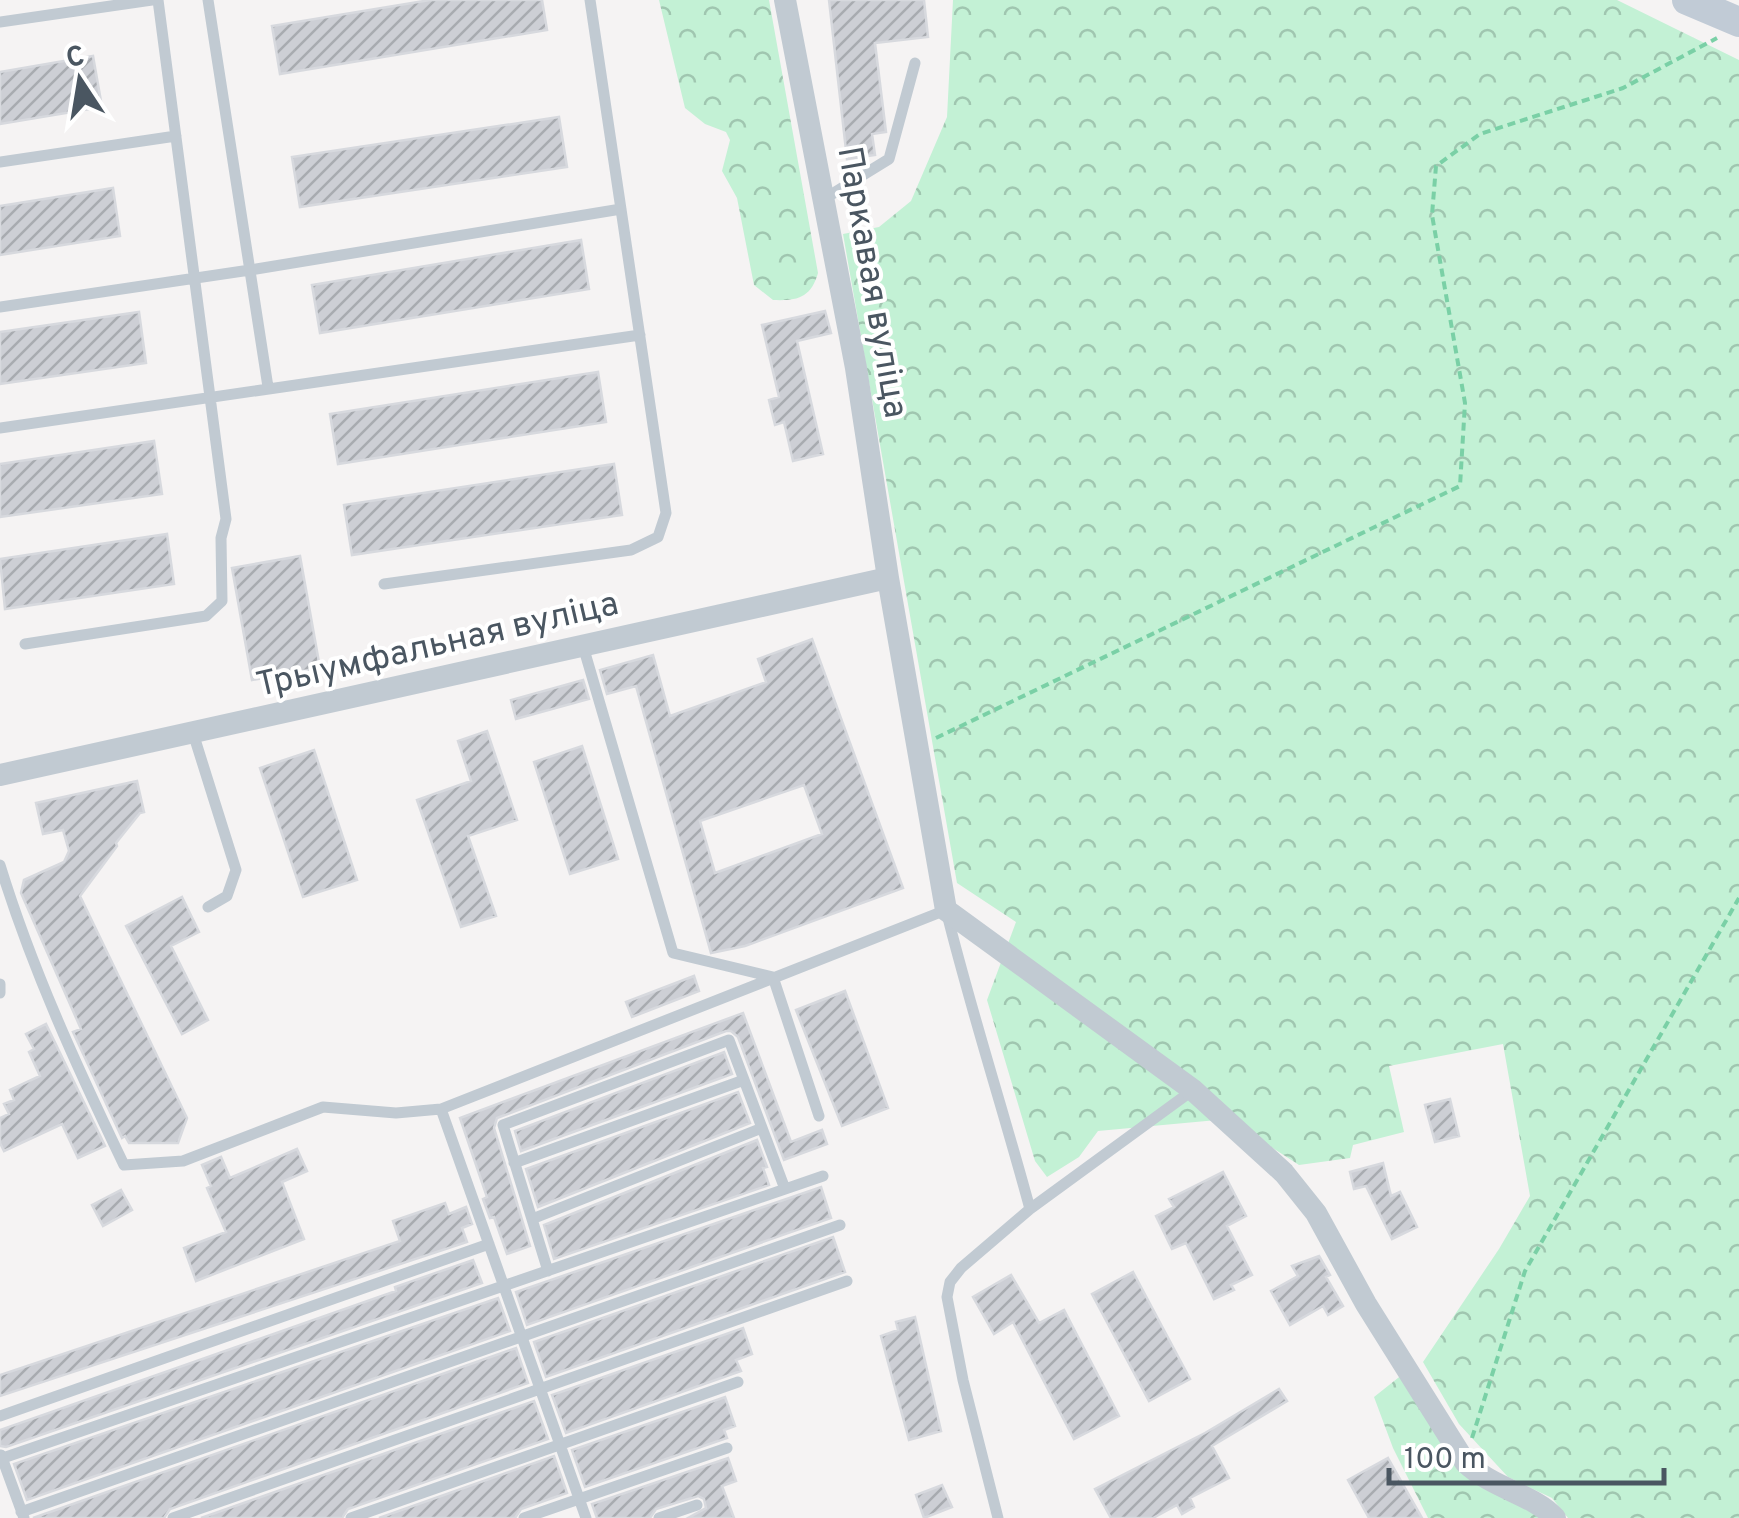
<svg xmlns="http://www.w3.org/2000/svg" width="1739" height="1518" viewBox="0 0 1739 1518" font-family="Overpass,sans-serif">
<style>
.forest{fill:url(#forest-crowns)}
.building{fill:url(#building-hatch);stroke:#d7d9de;stroke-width:2.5;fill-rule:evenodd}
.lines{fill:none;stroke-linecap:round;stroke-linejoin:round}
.path{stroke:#7ad0a6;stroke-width:4;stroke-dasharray:8 5;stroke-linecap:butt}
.service{stroke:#c1cad2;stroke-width:11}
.minor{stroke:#c1cad2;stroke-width:22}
.secondary{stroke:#c1cbd6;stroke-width:30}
.labels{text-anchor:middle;stroke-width:8;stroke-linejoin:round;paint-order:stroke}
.street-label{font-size:35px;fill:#4a5661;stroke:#fff}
</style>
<defs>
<pattern id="forest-crowns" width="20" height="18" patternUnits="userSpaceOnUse" patternTransform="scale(2.5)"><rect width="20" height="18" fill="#c3f1d5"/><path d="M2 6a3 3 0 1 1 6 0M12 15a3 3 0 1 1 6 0" fill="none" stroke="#a0c6b0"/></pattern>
<pattern id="building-hatch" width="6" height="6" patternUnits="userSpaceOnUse" patternTransform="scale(2.5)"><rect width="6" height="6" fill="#cdcfd5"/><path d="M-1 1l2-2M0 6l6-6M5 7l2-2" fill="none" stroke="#a8abb0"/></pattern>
</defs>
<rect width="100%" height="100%" fill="#f5f3f3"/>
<path class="forest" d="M 659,0 L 769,0 L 818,273 C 811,298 797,301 773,300 L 754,285 L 737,198 L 722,171 L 730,140 L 726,132 L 705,124 L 685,108 Z
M 953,0 L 1617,0 L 1739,60 L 1739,1518 L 1568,1518 L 1552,1498 L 1508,1477 L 1459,1424 L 1423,1362 L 1499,1249 L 1530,1196 L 1503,1044 L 1389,1066 L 1404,1132 L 1353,1145 L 1350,1158 L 1299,1165 L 1228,1119 L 1098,1131 L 1079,1157 L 1047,1177 L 1035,1161 L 987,1000 L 1016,922 L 957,883 L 843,234 L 879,227 L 911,201 L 947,117 Z
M 1408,1370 L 1465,1462 L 1555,1518 L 1428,1518 L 1393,1448 L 1374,1397 Z"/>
<path class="building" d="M 430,0 L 542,0 L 547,30 L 280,74 L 272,26 Z
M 829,0 L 924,0 L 928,37 L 875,43 L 886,132 L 872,134 L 875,155 L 847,159 Z
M 93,56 L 102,107 L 0,124 L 0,72 Z
M 559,117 L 567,167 L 300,207 L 292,157 Z
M 113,188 L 120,236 L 0,255 L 0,206 Z
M 581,240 L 589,289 L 320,333 L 312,285 Z
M 825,311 L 831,333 L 797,341 L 823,454 L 793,461 L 784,422 L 775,425 L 769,400 L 779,397 L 762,325 Z
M 139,312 L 146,363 L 0,384 L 0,332 Z
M 598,372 L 606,422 L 338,464 L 330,414 Z
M 154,441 L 162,494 L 0,517 L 0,464 Z
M 614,464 L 622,515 L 352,555 L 344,505 Z
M 167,534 L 174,584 L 5,609 L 0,559 Z
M 300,556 L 320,668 L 252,680 L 232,568 Z
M 812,639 L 903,888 L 745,946 L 711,953 L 636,686 L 607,694 L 600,670 L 653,655 L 670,716 L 766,682 L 758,659 ZM 804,785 L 822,834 L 715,873 L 700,821 Z
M 583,680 L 589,699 L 516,719 L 511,700 Z
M 487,731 L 517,820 L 468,836 L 496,916 L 461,927 L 417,800 L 471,781 L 458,741 Z
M 582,746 L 618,859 L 570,874 L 534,762 Z
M 314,750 L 357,880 L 303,897 L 260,768 Z
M 137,781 L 144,812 L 140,813 L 116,843 L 117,846 L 80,896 L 187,1118 L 178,1143 L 129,1143 L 125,1136 L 122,1138 L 73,1032 L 81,1029 L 21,893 L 24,880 L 64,862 L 69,851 L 63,830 L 43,834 L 36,803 Z
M 182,897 L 199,932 L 171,946 L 208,1020 L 182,1034 L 126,926 Z
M 694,976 L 699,991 L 632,1017 L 626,1002 Z
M 845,991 L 888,1108 L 842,1126 L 796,1010 Z
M 743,1013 L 791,1142 L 822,1130 L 827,1144 L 784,1160 L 738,1037 L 731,1031 L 726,1031 L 497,1118 L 494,1128 L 530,1246 L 507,1254 L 494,1217 L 490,1218 L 483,1199 L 487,1197 L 460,1118 Z
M 46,1024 L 105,1146 L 78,1158 L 62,1124 L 4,1151 L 0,1143 L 0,1118 L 9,1114 L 4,1104 L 14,1100 L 10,1090 L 40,1076 L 29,1052 L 34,1049 L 26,1034 Z
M 724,1052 L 732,1074 L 521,1151 L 515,1131 Z
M 738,1092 L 750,1123 L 538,1207 L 526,1169 Z
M 1450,1099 L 1459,1136 L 1435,1142 L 1425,1105 Z
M 757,1140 L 767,1167 L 763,1168 L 769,1185 L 554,1259 L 544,1225 Z
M 297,1149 L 307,1171 L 282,1182 L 304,1239 L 196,1281 L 184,1248 L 226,1232 L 207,1188 L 211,1186 L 202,1165 L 221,1157 L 230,1178 Z
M 1383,1163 L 1391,1196 L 1400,1192 L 1417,1227 L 1392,1239 L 1366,1186 L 1354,1189 L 1350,1172 Z
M 1223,1172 L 1246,1216 L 1227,1226 L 1252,1275 L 1231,1285 L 1234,1290 L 1214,1299 L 1186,1243 L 1172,1249 L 1156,1216 L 1174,1207 L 1169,1199 Z
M 821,1187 L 831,1218 L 527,1325 L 516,1292 Z
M 121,1190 L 132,1210 L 103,1226 L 92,1205 Z
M 445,1203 L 449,1214 L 466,1207 L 472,1224 L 462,1228 L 467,1242 L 0,1396 L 0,1375 L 400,1241 L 393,1221 Z
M 833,1237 L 845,1272 L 546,1377 L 534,1342 Z
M 1319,1256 L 1330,1275 L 1326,1277 L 1343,1306 L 1328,1315 L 1323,1306 L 1290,1325 L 1271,1291 L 1298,1276 L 1292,1266 Z
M 473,1260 L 482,1283 L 6,1447 L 0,1446 L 0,1430 L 396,1291 L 395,1287 Z
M 1133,1272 L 1190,1379 L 1149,1401 L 1092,1294 Z
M 1011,1275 L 1039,1323 L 1064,1310 L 1119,1416 L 1074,1439 L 1013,1322 L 994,1334 L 973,1297 Z
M 498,1298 L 510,1331 L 27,1500 L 14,1464 Z
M 915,1317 L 941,1431 L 909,1440 L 881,1336 L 898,1330 L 896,1322 Z
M 743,1328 L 752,1354 L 736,1360 L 741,1371 L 566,1433 L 552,1395 Z
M 516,1348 L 528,1383 L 170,1509 L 164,1518 L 33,1518 Z
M 1279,1389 L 1287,1401 L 1212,1446 L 1229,1478 L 1190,1498 L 1194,1507 L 1182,1514 L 1177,1505 L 1153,1518 L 1111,1518 L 1095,1489 L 1205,1433 Z
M 725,1397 L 735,1426 L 724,1430 L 727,1438 L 585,1487 L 572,1450 Z
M 534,1401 L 548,1439 L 348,1509 L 342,1518 L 201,1518 Z
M 554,1456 L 567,1493 L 521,1509 L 515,1518 L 379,1518 Z
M 728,1458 L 736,1481 L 722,1486 L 734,1518 L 688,1518 L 706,1508 L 704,1499 L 698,1496 L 656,1509 L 650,1518 L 597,1518 L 592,1504 Z
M 1388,1458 L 1422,1518 L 1369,1518 L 1348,1480 Z
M 942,1485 L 952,1507 L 924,1518 L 916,1495 Z"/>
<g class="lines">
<path class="path" d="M 936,738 L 1460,486 L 1465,403 L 1432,215 L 1436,166 L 1480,134 L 1623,88 L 1717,38
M 1472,1438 L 1525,1271 L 1739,898"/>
<path class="service" d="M 208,0 L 268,387
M 0,22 L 152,0
M 0,162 L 176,136
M 824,199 L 889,159 L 915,63
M 0,307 L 250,270 L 621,209
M 0,428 L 640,335
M 384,584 L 631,550 L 658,537 L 666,513 L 590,0
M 25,644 L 206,616 L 222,601 L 221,538 L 226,519 L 158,0
M 583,646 L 673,953 L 773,977 L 819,1116
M 193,733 L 236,870 L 227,896 L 208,907
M 0,865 C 32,969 77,1067 124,1165 L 183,1161 L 323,1107 L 396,1113 L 441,1109 L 946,910 C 971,1011 1003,1109 1030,1209
M 0,984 L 0,993
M 441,1109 L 586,1518
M 514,1163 L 744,1080
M 532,1219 L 762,1128
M 548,1271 L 503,1125 L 729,1040 L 785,1189
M 0,1416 L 489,1244
M 1,1455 L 24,1518
M 3,1458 L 823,1176
M 21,1512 L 840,1225
M 173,1518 L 847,1281
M 351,1518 L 738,1382
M 524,1518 L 727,1448
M 659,1518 L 697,1505
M 998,1518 L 963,1380 L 947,1297 L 950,1282 L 961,1268 L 1030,1209 L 1193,1090"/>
<path class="minor" d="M 785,0 L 856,368 L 888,578 L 946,910 L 1193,1090 L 1284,1173 L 1316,1213 L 1366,1304 L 1465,1462 C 1493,1489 1533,1494 1555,1518
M 0,775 L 888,578"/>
<path class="secondary" d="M 1687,0 L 1739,22"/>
</g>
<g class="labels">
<g class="street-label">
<text transform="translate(874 282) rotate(80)" y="12">Паркавая вуліца</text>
<text transform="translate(437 643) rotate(-13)" y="12">Трыумфальная вуліца</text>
</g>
</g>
<g transform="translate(80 80) rotate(348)" stroke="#ffffff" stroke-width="8" paint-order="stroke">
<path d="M0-8L18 38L0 25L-18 38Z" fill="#4a5661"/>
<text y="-15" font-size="28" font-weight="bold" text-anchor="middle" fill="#4a5661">С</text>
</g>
<path d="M1389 1468v15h275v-15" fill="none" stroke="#4a5661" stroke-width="5"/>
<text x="1404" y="1468" font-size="30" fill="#4a5661" stroke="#ffffff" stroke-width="8" paint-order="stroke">100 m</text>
</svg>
